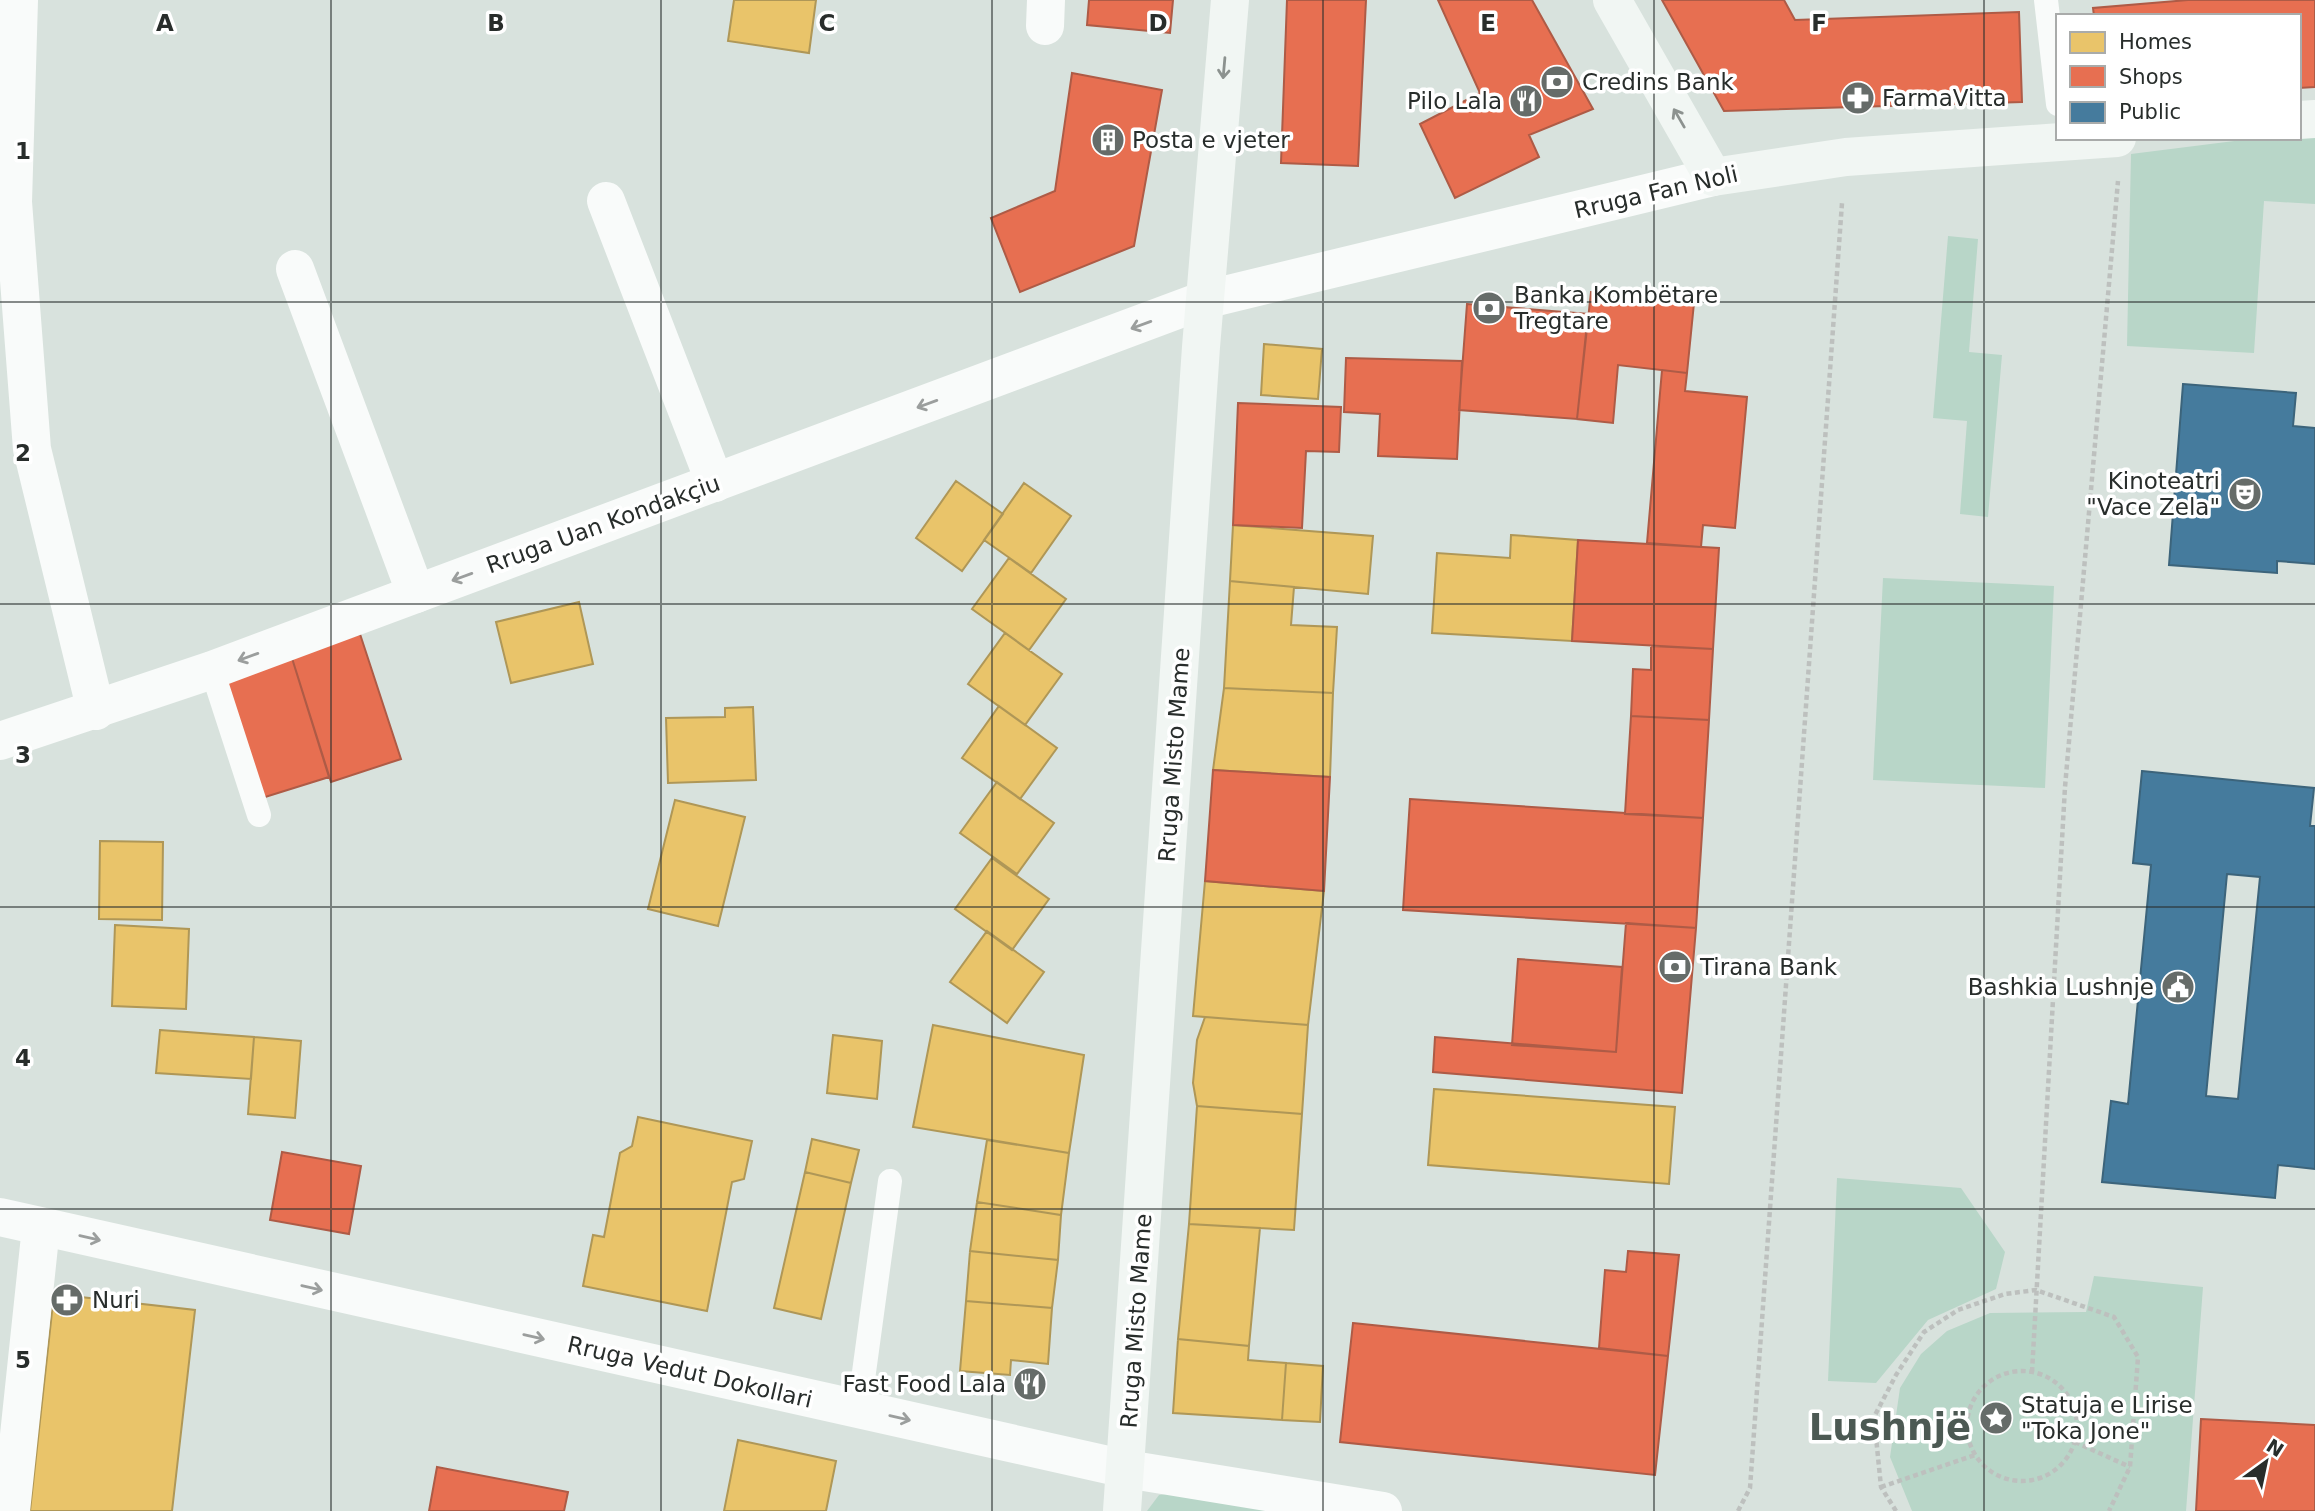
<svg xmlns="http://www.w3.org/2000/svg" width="2315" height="1511" viewBox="0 0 2315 1511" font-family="'DejaVu Sans',sans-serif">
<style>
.green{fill:#b8d6c8}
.homes{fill:#e9c46a;stroke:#af9757;stroke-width:2}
.shops{fill:#e76f51;stroke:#ae5b46;stroke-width:2}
.public{fill:#457b9d;stroke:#3c647b;stroke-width:2;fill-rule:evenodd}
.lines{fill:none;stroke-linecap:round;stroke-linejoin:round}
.path{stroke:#bdc0be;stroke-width:4.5;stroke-dasharray:5 3.5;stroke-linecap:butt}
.service{stroke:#f9fbfa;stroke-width:24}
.minor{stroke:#f9fbfa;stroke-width:38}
.tertiary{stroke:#f9fbfa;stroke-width:38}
.secondary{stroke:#f1f6f3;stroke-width:38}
.oneway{stroke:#8c928f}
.oneway2{stroke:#9b9e9d}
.grid{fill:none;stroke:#282d2b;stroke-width:2;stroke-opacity:0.55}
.labels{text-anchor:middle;stroke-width:7;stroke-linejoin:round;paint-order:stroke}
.poi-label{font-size:23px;fill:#282d2b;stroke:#fff;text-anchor:start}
.street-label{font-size:23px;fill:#282d2b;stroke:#fff}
.town-label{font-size:37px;font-weight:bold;fill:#4c5953;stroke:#fff}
.grid-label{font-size:23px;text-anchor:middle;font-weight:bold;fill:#282d2b;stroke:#fff;stroke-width:7;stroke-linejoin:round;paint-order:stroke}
</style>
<rect width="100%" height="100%" fill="#d8e2dd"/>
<path class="green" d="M 2315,131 L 2315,204 L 2264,201 L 2254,353 L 2127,346 L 2131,154 L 2258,138 L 2299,138 Z
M 1948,236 L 1978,239 L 1969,352 L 2002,355 L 1988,517 L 1960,514 L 1967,421 L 1933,418 Z
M 1883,578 L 2054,586 L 2045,788 L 1873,780 Z
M 1837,1178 L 1961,1188 L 2005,1252 L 1996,1289 L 1928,1320 L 1876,1383 L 1828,1381 Z
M 2094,1276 L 2203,1287 L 2186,1511 L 1912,1511 L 1890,1457 L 1900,1388 L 1921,1354 L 1947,1331 L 1990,1313 L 2086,1312 Z
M 1178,1492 L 1309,1511 L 1147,1511 L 1159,1495 Z"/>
<path class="homes" d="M 734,0 L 816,0 L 809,53 L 728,41 Z
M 1264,344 L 1322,349 L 1318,399 L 1261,395 Z
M 956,481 L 1003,514 L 962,571 L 916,538 Z
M 1024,483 L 1071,516 L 1031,573 L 984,540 Z
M 1233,525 L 1373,536 L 1368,594 L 1230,581 Z
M 1511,535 L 1578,540 L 1572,641 L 1432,633 L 1437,553 L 1510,558 Z
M 1009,558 L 1066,599 L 1029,650 L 972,609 Z
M 1230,581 L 1294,587 L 1291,625 L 1337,627 L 1333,693 L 1224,688 Z
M 579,602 L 593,664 L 511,683 L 496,622 Z
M 1005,633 L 1062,674 L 1025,725 L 968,684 Z
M 1224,688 L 1333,693 L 1330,777 L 1213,770 Z
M 999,706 L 1057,748 L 1020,799 L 962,758 Z
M 753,707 L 756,780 L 668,783 L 666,718 L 725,717 L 725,708 Z
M 997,782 L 1054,823 L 1017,874 L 960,833 Z
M 675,800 L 745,817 L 718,926 L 648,909 Z
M 100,841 L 163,842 L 162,920 L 99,919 Z
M 992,858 L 1049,899 L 1012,950 L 955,909 Z
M 1205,881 L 1324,891 L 1308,1025 L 1193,1016 Z
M 115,925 L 189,929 L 186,1009 L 112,1006 Z
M 987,931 L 1044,972 L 1007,1023 L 950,982 Z
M 1205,1017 L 1308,1025 L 1302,1114 L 1197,1106 L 1193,1083 L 1197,1040 Z
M 933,1025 L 1084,1055 L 1069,1153 L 913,1127 Z
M 160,1030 L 254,1037 L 251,1079 L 156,1073 Z
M 833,1035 L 882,1041 L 877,1099 L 827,1093 Z
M 254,1037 L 301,1041 L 295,1118 L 248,1114 Z
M 1434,1089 L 1675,1107 L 1669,1184 L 1428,1165 Z
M 1197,1106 L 1302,1114 L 1294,1230 L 1189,1224 Z
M 638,1117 L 752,1141 L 744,1179 L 732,1182 L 707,1311 L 583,1286 L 593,1235 L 604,1237 L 620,1153 L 632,1146 Z
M 812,1139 L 859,1150 L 851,1183 L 805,1172 Z
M 987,1140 L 1069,1153 L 1061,1215 L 977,1202 Z
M 805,1172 L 851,1183 L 821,1319 L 774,1308 Z
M 977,1202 L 1061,1215 L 1058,1260 L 970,1251 Z
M 1189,1224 L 1260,1228 L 1249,1346 L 1178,1339 Z
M 970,1251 L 1058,1260 L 1052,1308 L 966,1301 Z
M 54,1294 L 195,1310 L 172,1511 L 30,1511 Z
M 966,1301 L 1052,1308 L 1048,1364 L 1011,1360 L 1010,1375 L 960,1371 Z
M 1178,1339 L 1249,1346 L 1248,1360 L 1286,1363 L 1282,1420 L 1173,1413 Z
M 1286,1363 L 1323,1366 L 1320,1422 L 1282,1420 Z
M 738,1440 L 836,1461 L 826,1511 L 724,1511 Z"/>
<path class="shops" d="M 1089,0 L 1173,0 L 1170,33 L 1087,25 Z
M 1287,0 L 1366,0 L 1358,166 L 1281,163 Z
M 1438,0 L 1532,0 L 1593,109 L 1529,135 L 1539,157 L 1455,198 L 1420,124 L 1480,93 Z
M 1662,0 L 1784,0 L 1795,20 L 2019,12 L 2022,102 L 1724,111 Z
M 2188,0 L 2315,0 L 2315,87 L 2299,88 L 2299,16 L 2094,16 L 2093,8 Z
M 1072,73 L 1162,90 L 1134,246 L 1020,292 L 991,218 L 1055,191 Z
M 1591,292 L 1694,303 L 1687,373 L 1618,365 L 1613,423 L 1577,419 Z
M 1467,304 L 1588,314 L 1577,419 L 1459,410 Z
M 1346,358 L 1462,361 L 1457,459 L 1378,456 L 1380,414 L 1344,412 Z
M 1662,370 L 1687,373 L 1685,391 L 1747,397 L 1735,528 L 1703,525 L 1701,547 L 1647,543 Z
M 1238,403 L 1341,407 L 1339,452 L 1306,451 L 1302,528 L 1233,525 Z
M 1578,540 L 1719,548 L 1713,649 L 1572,641 Z
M 360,634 L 401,759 L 331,782 L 291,655 Z
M 1651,646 L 1713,649 L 1709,720 L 1631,716 L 1633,669 L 1651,670 Z
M 291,655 L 329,777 L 262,798 L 223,676 Z
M 1631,716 L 1709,720 L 1703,818 L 1625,814 Z
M 1213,770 L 1330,777 L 1324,891 L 1205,881 Z
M 1410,799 L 1703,818 L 1696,928 L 1403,910 Z
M 1626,923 L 1696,928 L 1682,1093 L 1433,1072 L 1435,1037 L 1616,1052 Z
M 1518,959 L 1622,967 L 1616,1052 L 1512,1045 Z
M 282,1152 L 361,1166 L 349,1234 L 270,1220 Z
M 1628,1251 L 1679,1255 L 1668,1356 L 1599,1348 L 1605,1270 L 1626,1272 Z
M 1353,1323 L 1668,1356 L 1655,1475 L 1340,1442 Z
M 2201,1419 L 2315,1425 L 2315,1511 L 2196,1511 Z
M 437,1467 L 568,1492 L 564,1511 L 429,1511 Z"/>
<path class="public" d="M 2183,384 L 2296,393 L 2293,426 L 2315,428 L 2315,564 L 2277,561 L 2277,573 L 2169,565 Z
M 2142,771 L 2314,788 L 2310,826 L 2315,826 L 2315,1169 L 2278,1165 L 2275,1198 L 2102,1182 L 2111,1101 L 2128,1104 L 2151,865 L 2133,863 ZM 2227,874 L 2260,877 L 2238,1099 L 2206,1096 Z"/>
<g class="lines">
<path class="path" d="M1967 1426a55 55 0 1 1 110 0a55 55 0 1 1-110 0Z
M 2032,1372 L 2065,787 L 2118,181
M 2075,1442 L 2130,1467
M 1881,1487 L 1975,1455
M 1738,1511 L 1750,1488 L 1842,203
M 1896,1511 L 1881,1487 L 1874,1417 L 1896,1375 L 1924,1332 L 1958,1310 L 2005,1294 L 2036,1290 L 2114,1317 L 2138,1357 L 2130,1467 L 2109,1511"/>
<path class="service" d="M 2046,0 L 2058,104
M 212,670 L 259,815
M 859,1409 L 890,1181"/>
<path class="minor" d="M 19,0 L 13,202 L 32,449 L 96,711
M 1045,26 L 1046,0
M 606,201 L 715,483
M 295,269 L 416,594
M 1126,1469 L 1383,1511
M 11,1511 L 41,1227"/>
<path class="tertiary" d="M 0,741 L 212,670 L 1204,300 L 1713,177
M 0,1217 L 1126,1469"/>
<path class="secondary" d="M 1612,0 L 1713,177 L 1846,157 L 2117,138
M 2299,120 L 2315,119
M 1122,1511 L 1201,347 L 1230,0"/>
</g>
<defs><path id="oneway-shaft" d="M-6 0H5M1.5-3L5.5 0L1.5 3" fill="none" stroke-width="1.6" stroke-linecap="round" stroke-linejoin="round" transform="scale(1.75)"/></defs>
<g class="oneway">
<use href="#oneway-shaft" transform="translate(1224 68) rotate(95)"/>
<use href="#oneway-shaft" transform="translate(1679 118) rotate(-120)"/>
</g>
<g class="oneway2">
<use href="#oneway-shaft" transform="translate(1141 325) rotate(160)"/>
<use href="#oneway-shaft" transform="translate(927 404) rotate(160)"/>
<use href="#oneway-shaft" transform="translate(462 577) rotate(160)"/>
<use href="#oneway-shaft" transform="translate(248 657) rotate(160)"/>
<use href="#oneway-shaft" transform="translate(90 1238) rotate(13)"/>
<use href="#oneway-shaft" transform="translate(312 1288) rotate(13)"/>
<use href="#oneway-shaft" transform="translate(534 1337) rotate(13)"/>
<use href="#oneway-shaft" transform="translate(900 1418) rotate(13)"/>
</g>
<path class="grid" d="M 331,0 L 331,1511M 661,0 L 661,1511M 992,0 L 992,1511M 1323,0 L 1323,1511M 1654,0 L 1654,1511M 1984,0 L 1984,1511M 0,302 L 2315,302M 0,604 L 2315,604M 0,907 L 2315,907M 0,1209 L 2315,1209"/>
<defs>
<symbol id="bank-disc" viewBox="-11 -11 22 22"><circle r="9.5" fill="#666c69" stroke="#fff"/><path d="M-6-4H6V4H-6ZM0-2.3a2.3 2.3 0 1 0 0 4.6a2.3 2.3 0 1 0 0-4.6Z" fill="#fff"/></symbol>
<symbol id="pharmacy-disc" viewBox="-11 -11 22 22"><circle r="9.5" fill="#666c69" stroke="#fff"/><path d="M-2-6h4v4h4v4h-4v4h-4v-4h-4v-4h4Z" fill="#fff"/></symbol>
<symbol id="restaurant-disc" viewBox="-11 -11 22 22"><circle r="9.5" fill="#666c69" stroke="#fff"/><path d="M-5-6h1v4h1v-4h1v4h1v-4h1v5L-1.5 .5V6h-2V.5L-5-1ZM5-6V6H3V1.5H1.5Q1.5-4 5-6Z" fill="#fff"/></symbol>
<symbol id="building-disc" viewBox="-11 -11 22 22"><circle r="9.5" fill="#666c69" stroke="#fff"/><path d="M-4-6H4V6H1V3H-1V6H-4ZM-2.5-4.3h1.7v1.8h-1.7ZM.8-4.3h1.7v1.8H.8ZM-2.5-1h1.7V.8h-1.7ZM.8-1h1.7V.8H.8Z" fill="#fff"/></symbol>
<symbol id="theatre-disc" viewBox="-11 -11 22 22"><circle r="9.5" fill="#666c69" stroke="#fff"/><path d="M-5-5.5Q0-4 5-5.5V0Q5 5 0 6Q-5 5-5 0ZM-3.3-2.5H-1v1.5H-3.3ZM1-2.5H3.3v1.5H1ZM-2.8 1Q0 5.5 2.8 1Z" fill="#fff"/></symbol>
<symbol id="civic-disc" viewBox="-11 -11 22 22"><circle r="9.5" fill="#666c69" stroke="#fff"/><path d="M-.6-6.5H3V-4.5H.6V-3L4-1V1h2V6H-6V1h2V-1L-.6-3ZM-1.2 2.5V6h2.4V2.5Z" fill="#fff"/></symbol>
<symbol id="sight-disc" viewBox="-11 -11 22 22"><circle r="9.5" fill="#666c69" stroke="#fff"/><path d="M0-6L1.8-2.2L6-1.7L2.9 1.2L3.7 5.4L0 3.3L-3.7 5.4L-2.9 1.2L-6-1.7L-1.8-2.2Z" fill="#fff"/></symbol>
</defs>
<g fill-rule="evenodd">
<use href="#bank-disc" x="1538" y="63" width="38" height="38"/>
<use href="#pharmacy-disc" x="1839" y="79" width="38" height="38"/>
<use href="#restaurant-disc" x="1507" y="82" width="38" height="38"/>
<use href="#building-disc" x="1089" y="121" width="38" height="38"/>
<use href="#bank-disc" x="1470" y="289" width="38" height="38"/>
<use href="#theatre-disc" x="2226" y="475" width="38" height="38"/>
<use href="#bank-disc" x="1656" y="948" width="38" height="38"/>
<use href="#civic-disc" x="2159" y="968" width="38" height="38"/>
<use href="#pharmacy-disc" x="48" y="1281" width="38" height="38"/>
<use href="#restaurant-disc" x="1011" y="1365" width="38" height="38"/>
<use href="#sight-disc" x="1977" y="1399" width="38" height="38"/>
</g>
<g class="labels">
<g class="poi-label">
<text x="1582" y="90">Credins Bank</text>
<text x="1882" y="106">FarmaVitta</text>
<text x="1502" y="109" text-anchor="end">Pilo Lala</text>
<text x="1132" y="148">Posta e vjeter</text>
<text x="1514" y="303">Banka Kombëtare<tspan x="1514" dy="26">Tregtare</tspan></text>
<text x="2220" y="489" text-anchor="end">Kinoteatri<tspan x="2220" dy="26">"Vace Zela"</tspan></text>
<text x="1700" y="975">Tirana Bank</text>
<text x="2154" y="995" text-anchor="end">Bashkia Lushnje</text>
<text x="92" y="1308">Nuri</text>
<text x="1006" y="1392" text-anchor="end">Fast Food Lala</text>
<text x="2021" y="1413">Statuja e Lirise<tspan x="2021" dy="26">"Toka Jone"</tspan></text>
</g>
<g class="street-label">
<text transform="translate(1656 192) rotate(-13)" y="8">Rruga Fan Noli</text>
<text transform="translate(603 524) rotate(-20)" y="8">Rruga Uan Kondakçiu</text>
<text transform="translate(1174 755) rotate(-86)" y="8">Rruga Misto Mame</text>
<text transform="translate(1136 1321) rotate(-86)" y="8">Rruga Misto Mame</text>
<text transform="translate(690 1372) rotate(13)" y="8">Rruga Vedut Dokollari</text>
</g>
<g class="town-label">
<text x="1890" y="1440">Lushnjë</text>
</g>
</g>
<g class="grid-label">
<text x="165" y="31">A</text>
<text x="496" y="31">B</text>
<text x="827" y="31">C</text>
<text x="1158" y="31">D</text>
<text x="1488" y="31">E</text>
<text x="1819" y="31">F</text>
<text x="23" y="159">1</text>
<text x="23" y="461">2</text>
<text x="23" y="763">3</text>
<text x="23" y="1066">4</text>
<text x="23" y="1368">5</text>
</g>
<rect x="2056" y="14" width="245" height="126" fill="#ffffff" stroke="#a9abaa" stroke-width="2"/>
<rect x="2070" y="32" width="35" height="21" fill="#e9c46a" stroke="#a9abaa" stroke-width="2"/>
<text x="2119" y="49" font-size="21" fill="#282d2b">Homes</text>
<rect x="2070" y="66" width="35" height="21" fill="#e76f51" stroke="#a9abaa" stroke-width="2"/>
<text x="2119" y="84" font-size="21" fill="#282d2b">Shops</text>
<rect x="2070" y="102" width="35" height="21" fill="#457b9d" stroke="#a9abaa" stroke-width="2"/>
<text x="2119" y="119" font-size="21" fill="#282d2b">Public</text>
<g transform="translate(2266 1462) rotate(33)" stroke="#ffffff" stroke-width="5" paint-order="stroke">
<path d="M0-5L12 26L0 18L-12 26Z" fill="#282d2b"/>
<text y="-10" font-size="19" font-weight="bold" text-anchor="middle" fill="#282d2b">N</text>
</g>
</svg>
